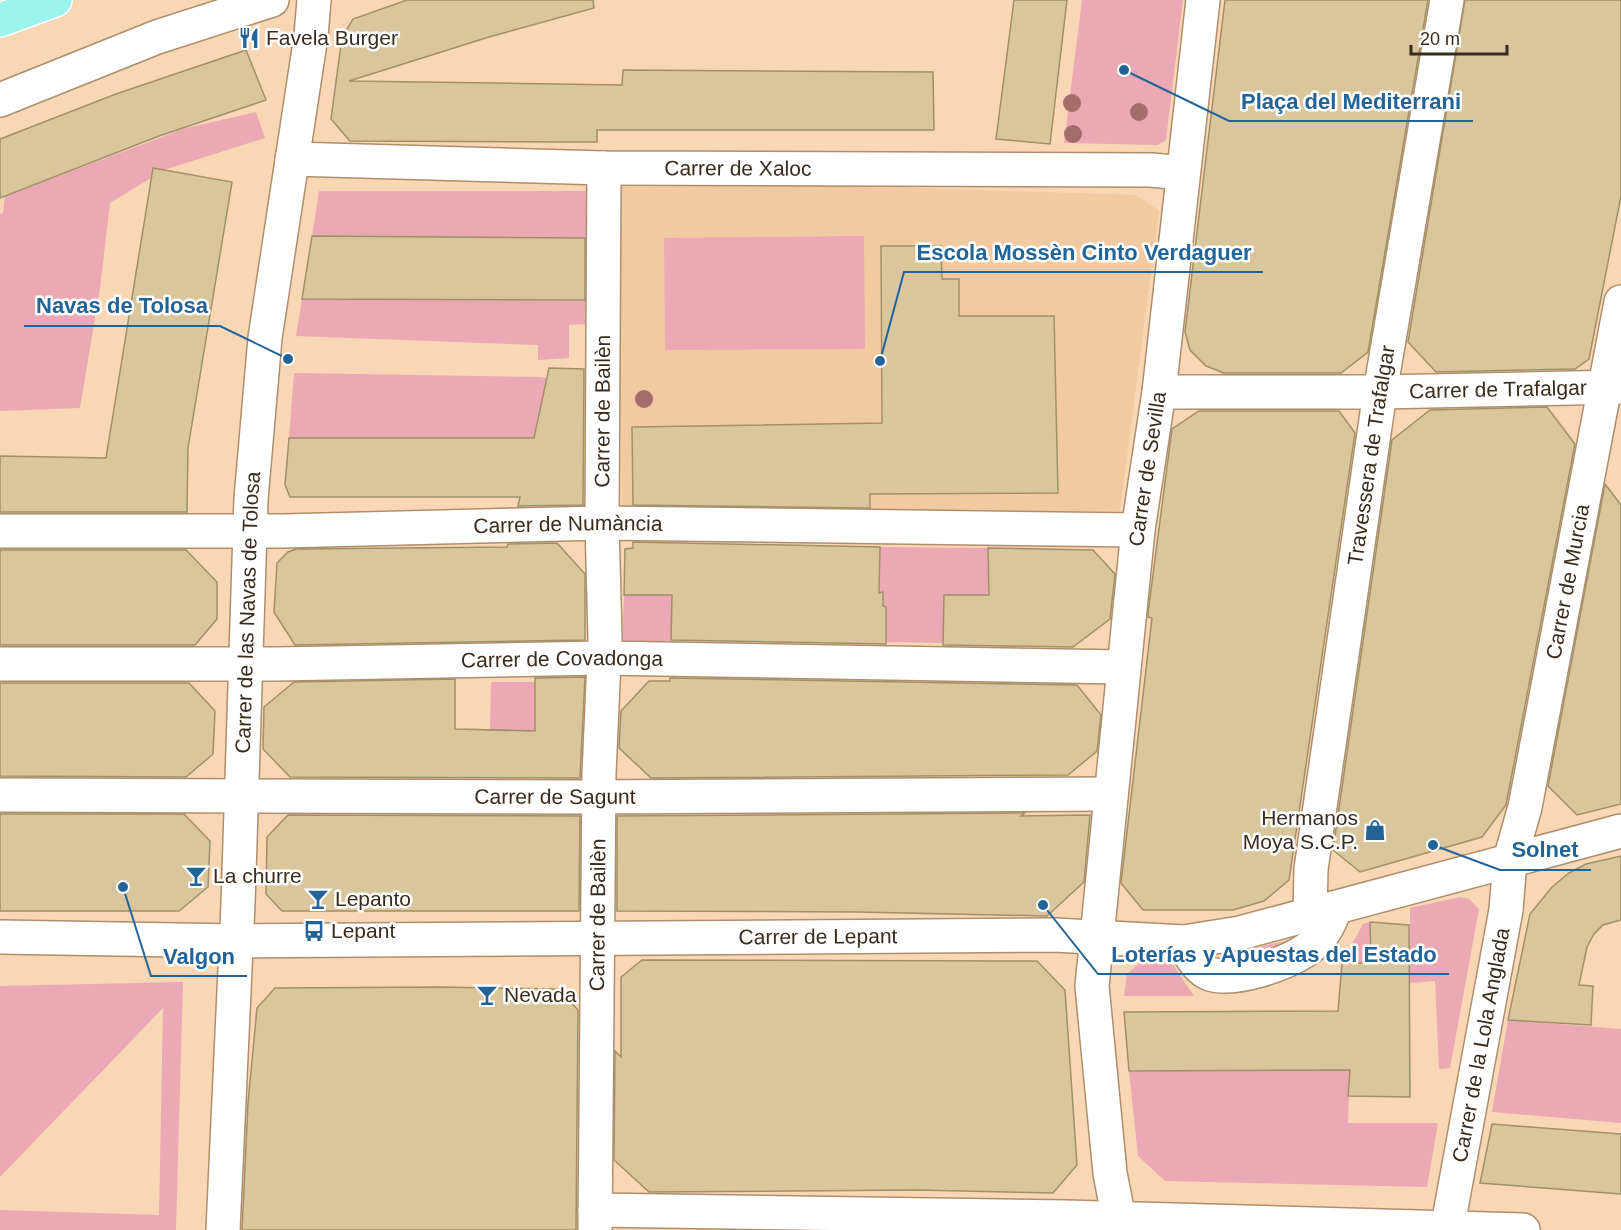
<svg xmlns="http://www.w3.org/2000/svg" width="1621" height="1230" viewBox="0 0 1621 1230" font-family="Arial,sans-serif">
<style>
.built{fill:#f1caa1}
.green{fill:#eaa9b4}
.building{fill:#d9c69c;stroke:#a19067;stroke-width:1.5}
.lines{fill:none;stroke-linecap:round;stroke-linejoin:round}
.minor-casing{stroke:#ae8e6d;stroke-width:36}
.major-casing{stroke:#fff;stroke-width:36}
.minor{stroke:#fff;stroke-width:33}
.major{stroke:#9bf5ee;stroke-width:33}
.tree{fill:#a56c69}
.labels{text-anchor:middle;stroke-width:5;stroke-linejoin:round;paint-order:stroke}
.poi-label{font-size:21px;fill:#392c1e;stroke:#fff;text-anchor:start}
.street-label{font-size:21px;fill:#392c1e;stroke:#fff}
.leader{fill:none;stroke:#226398;stroke-width:2}
.callout-dot{fill:#226398;stroke:#fff;stroke-width:2}
.callout-label{font-size:22px;text-anchor:middle;font-weight:bold;fill:#226398;stroke:#fff;stroke-width:5;stroke-linejoin:round;paint-order:stroke}
</style>
<rect width="100%" height="100%" fill="#fad7b4"/>
<path class="built" d="M 617,178 L 1136,195 L 1159,211 L 1120,511 L 622,512 Z"/>
<path class="green" d="M 1082,0 L 1183,0 L 1166,140 L 1158,145 L 1064,143 Z
M 256,112 L 265,138 L 164,170 L 110,203 L 100,288 L 80,408 L 0,411 L 0,214 L 3,213 L 5,196 L 186,128 Z
M 319,191 L 588,191 L 586,238 L 312,236 Z
M 864,236 L 865,349 L 665,350 L 664,238 Z
M 302,299 L 586,300 L 586,324 L 569,325 L 569,358 L 538,360 L 538,345 L 296,336 Z
M 294,373 L 538,377 L 548,378 L 534,438 L 289,438 Z
M 880,547 L 988,548 L 989,595 L 944,595 L 943,643 L 886,642 L 886,607 L 883,606 L 883,592 L 879,593 Z
M 624,595 L 672,595 L 671,641 L 622,643 Z
M 491,682 L 535,682 L 535,731 L 490,730 Z
M 1460,897 L 1469,899 L 1479,909 L 1450,1068 L 1439,1069 L 1435,981 L 1410,983 L 1410,908 Z
M 1370,922 L 1371,963 L 1342,963 L 1363,924 Z
M 1297,938 L 1261,962 L 1210,959 Z
M 1163,958 L 1173,965 L 1194,996 L 1124,996 L 1127,974 L 1142,961 Z
M 183,982 L 176,1230 L 0,1230 L 0,1210 L 159,1215 L 163,1008 L 0,1177 L 0,986 Z
M 1508,1020 L 1621,1029 L 1621,1123 L 1492,1112 Z
M 1350,1070 L 1348,1123 L 1438,1123 L 1427,1187 L 1165,1181 L 1138,1156 L 1129,1071 Z"/>
<path class="building" d="M 407,0 L 593,0 L 594,8 L 489,37 L 349,81 L 622,85 L 623,70 L 933,72 L 934,130 L 597,130 L 597,142 L 350,141 L 331,119 L 342,37 L 353,19 Z
M 1014,0 L 1067,0 L 1050,144 L 996,139 Z
M 1225,0 L 1428,0 L 1368,352 L 1341,373 L 1224,373 L 1206,366 L 1190,350 L 1185,332 Z
M 1465,0 L 1621,0 L 1621,196 L 1589,359 L 1575,369 L 1436,372 L 1408,342 Z
M 246,50 L 266,100 L 159,136 L 0,198 L 0,139 L 116,94 Z
M 153,168 L 232,182 L 188,448 L 187,512 L 0,512 L 0,456 L 106,458 Z
M 312,236 L 585,238 L 585,300 L 302,299 Z
M 881,246 L 941,246 L 942,279 L 959,279 L 959,316 L 1054,316 L 1058,493 L 870,494 L 870,508 L 633,505 L 632,427 L 882,423 Z
M 549,368 L 584,369 L 583,505 L 518,506 L 520,497 L 290,497 L 285,485 L 289,438 L 534,438 Z
M 1547,407 L 1575,444 L 1506,805 L 1482,837 L 1360,872 L 1333,850 L 1392,440 L 1430,410 Z
M 1199,411 L 1339,411 L 1355,433 L 1289,880 L 1264,901 L 1233,910 L 1143,910 L 1121,883 L 1152,618 L 1148,617 L 1148,613 L 1172,429 Z
M 1605,484 L 1621,505 L 1621,804 L 1577,815 L 1548,786 Z
M 633,542 L 880,547 L 879,593 L 883,592 L 883,606 L 886,607 L 886,644 L 671,640 L 672,595 L 624,595 L 625,549 L 633,548 Z
M 557,543 L 585,574 L 585,640 L 295,645 L 274,612 L 277,563 L 288,552 L 296,549 L 507,547 L 508,544 Z
M 988,548 L 1093,550 L 1115,574 L 1110,619 L 1073,647 L 943,645 L 944,595 L 989,595 Z
M 0,550 L 186,550 L 217,582 L 217,619 L 195,645 L 0,645 Z
M 585,677 L 580,778 L 290,777 L 263,749 L 264,707 L 294,682 L 455,679 L 455,729 L 535,731 L 535,678 Z
M 670,678 L 1077,685 L 1101,715 L 1097,751 L 1068,775 L 651,778 L 619,748 L 621,711 L 649,681 L 670,681 Z
M 0,683 L 189,683 L 215,711 L 213,754 L 186,777 L 0,776 Z
M 1025,813 L 1021,816 L 1090,815 L 1084,882 L 1047,916 L 859,912 L 617,911 L 617,816 Z
M 0,814 L 184,814 L 210,841 L 208,887 L 179,911 L 0,911 Z
M 288,815 L 580,816 L 579,911 L 282,911 L 266,894 L 267,837 Z
M 1621,856 L 1621,920 L 1603,925 L 1594,934 L 1587,947 L 1579,985 L 1593,986 L 1591,1025 L 1508,1020 L 1530,914 L 1552,887 L 1569,873 L 1586,864 Z
M 1370,922 L 1409,925 L 1410,1097 L 1348,1096 L 1350,1070 L 1129,1071 L 1124,1012 L 1338,1011 L 1342,963 L 1371,963 Z
M 642,960 L 1037,961 L 1065,990 L 1077,1165 L 1053,1193 L 917,1190 L 649,1192 L 614,1160 L 615,1051 L 621,1057 L 621,977 Z
M 440,987 L 559,989 L 578,1010 L 576,1230 L 242,1230 L 248,1103 L 257,1008 L 275,988 Z
M 1492,1124 L 1621,1134 L 1621,1194 L 1480,1183 Z"/>
<g class="lines">
<defs>
<g id="minor">
<path d="M 0,100 L 157,37 L 272,0"/>
<path id="s1" d="M 292,159 L 604,168 L 1151,170 L 1183,173"/>
<path id="s2" d="M 1159,392 L 1380,392 L 1621,387"/>
<path id="s3" d="M 0,531 L 283,531 L 602,523 L 1138,530"/>
<path id="s4" d="M 0,664 L 276,664 L 602,658 L 1124,667"/>
<path id="s5" d="M 0,795 L 577,797 L 1110,794"/>
<path id="s6" d="M 1310,915 L 1311,869 L 1380,392 L 1447,0"/>
<path id="s7" d="M 0,937 L 236,941 L 1055,935 L 1184,942 L 1240,933 L 1621,831"/>
<path d="M 1184,942 C 1189,954 1197,969 1210,974 C 1234,982 1282,965 1303,952 C 1319,943 1330,925 1335,908"/>
<path d="M 595,1210 L 1066,1217 L 1523,1230"/>
<path id="s8" d="M 223,1230 L 238,904 L 251,499 L 265,338 L 311,36 L 314,0"/>
<path id="s9" d="M 595,1230 L 599,774 L 605,638 L 602,523 L 604,168"/>
<path id="s10" d="M 1121,1230 L 1110,1173 L 1092,986 L 1138,530 L 1159,392 L 1203,0"/>
<path id="s11" d="M 1447,1230 L 1506,910 L 1510,860 L 1525,807 L 1621,302"/>
</g>
<path id="major" d="M 0,20 L 55,0"/>
</defs>
<use href="#minor" class="minor-casing"/>
<use href="#major" class="major-casing"/>
<use href="#minor" class="minor"/>
<use href="#major" class="major"/>
</g>
<g class="tree">
<circle cx="1072" cy="103" r="9"/>
<circle cx="1139" cy="112" r="9"/>
<circle cx="1073" cy="134" r="9"/>
<circle cx="644" cy="399" r="9"/>
</g>
<defs>
<symbol id="restaurant-bare" viewBox="-9 -9 18 18"><path d="M-5-6h1v4h1v-4h1v4h1v-4h1v5L-1.5 .5V6h-2V.5L-5-1ZM5-6V6H3V1.5H1.5Q1.5-4 5-6Z" fill="#226398" stroke="#fff" stroke-width="2.5" paint-order="stroke"/></symbol>
<symbol id="shop-bare" viewBox="-9 -9 18 18"><path d="M-5-2.5h2.3a2.7 3.5 0 0 1 5.4 0H5L5.5 6h-11ZM-1.5-2.5h3a1.5 2.3 0 0 0-3 0Z" fill="#226398" stroke="#fff" stroke-width="2.5" paint-order="stroke"/></symbol>
<symbol id="bar-bare" viewBox="-9 -9 18 18"><path d="M-6-5H6L.8 .8V4.5H3.5V6h-7V4.5H-.8V.8Z" fill="#226398" stroke="#fff" stroke-width="2.5" paint-order="stroke"/></symbol>
<symbol id="bus-bare" viewBox="-9 -9 18 18"><path d="M-5-6H5V4H4V6H2V4H-2V6H-4V4H-5ZM-3.5-4V0h7V-4ZM-3.5 1.2v1.5H-2V1.2ZM2 1.2v1.5H3.5V1.2Z" fill="#226398" stroke="#fff" stroke-width="2.5" paint-order="stroke"/></symbol>
</defs>
<g fill-rule="evenodd">
<use href="#restaurant-bare" x="234" y="23" width="30" height="30"/>
<use href="#shop-bare" x="1360" y="815" width="30" height="30"/>
<use href="#bar-bare" x="181" y="861" width="30" height="30"/>
<use href="#bar-bare" x="303" y="884" width="30" height="30"/>
<use href="#bus-bare" x="299" y="916" width="30" height="30"/>
<use href="#bar-bare" x="472" y="980" width="30" height="30"/>
</g>
<g class="labels">
<g class="poi-label">
<text x="266" y="45">Favela Burger</text>
<text x="1358" y="825" text-anchor="end">Hermanos<tspan x="1358" dy="24">Moya S.C.P.</tspan></text>
<text x="213" y="883">La churre</text>
<text x="335" y="906">Lepanto</text>
<text x="331" y="938">Lepant</text>
<text x="504" y="1002">Nevada</text>
</g>
<g class="street-label">
<text dy="7" stroke="none"><textPath href="#s1" startOffset="446">Carrer de Xaloc</textPath></text>
<text dy="7" stroke="none"><textPath href="#s2" startOffset="339">Carrer de Trafalgar</textPath></text>
<text dy="7" stroke="none"><textPath href="#s9" startOffset="819">Carrer de Bailèn</textPath></text>
<text dy="7" stroke="none"><textPath href="#s6" startOffset="464">Travessera de Trafalgar</textPath></text>
<text dy="7" stroke="none"><textPath href="#s10" startOffset="766">Carrer de Sevilla</textPath></text>
<text dy="7" stroke="none"><textPath href="#s3" startOffset="568">Carrer de Numància</textPath></text>
<text dy="7" stroke="none"><textPath href="#s11" startOffset="660">Carrer de Murcia</textPath></text>
<text dy="7" stroke="none"><textPath href="#s8" startOffset="618">Carrer de las Navas de Tolosa</textPath></text>
<text dy="7" stroke="none"><textPath href="#s4" startOffset="562">Carrer de Covadonga</textPath></text>
<text dy="7" stroke="none"><textPath href="#s5" startOffset="555">Carrer de Sagunt</textPath></text>
<text dy="7" stroke="none"><textPath href="#s9" startOffset="315">Carrer de Bailèn</textPath></text>
<text dy="7" stroke="none"><textPath href="#s7" startOffset="818">Carrer de Lepant</textPath></text>
<text dy="7" stroke="none"><textPath href="#s11" startOffset="188">Carrer de la Lola Anglada</textPath></text>
</g>
</g>
<path class="leader" d="M1124 70L1229 121H1473M880 361L904 272H1263M288 359L220 326H24M1433 845L1500 870H1591M1043 905L1098 974H1449M123 887L151 976H247"/>
<g class="callout-dot">
<circle cx="1124" cy="70" r="6"/>
<circle cx="880" cy="361" r="6"/>
<circle cx="288" cy="359" r="6"/>
<circle cx="1433" cy="845" r="6"/>
<circle cx="1043" cy="905" r="6"/>
<circle cx="123" cy="887" r="6"/>
</g>
<g class="callout-label">
<text x="1351" y="109">Plaça del Mediterrani</text>
<text x="1084" y="260">Escola Mossèn Cinto Verdaguer</text>
<text x="122" y="313">Navas de Tolosa</text>
<text x="1545" y="857">Solnet</text>
<text x="1274" y="962">Loterías y Apuestas del Estado</text>
<text x="199" y="964">Valgon</text>
</g>
<path d="M1411 45v9h96v-9" fill="none" stroke="#392c1e" stroke-width="3"/>
<text x="1420" y="45" font-size="18" fill="#392c1e" stroke="#ffffff" stroke-width="4.5" paint-order="stroke">20 m</text>
</svg>
